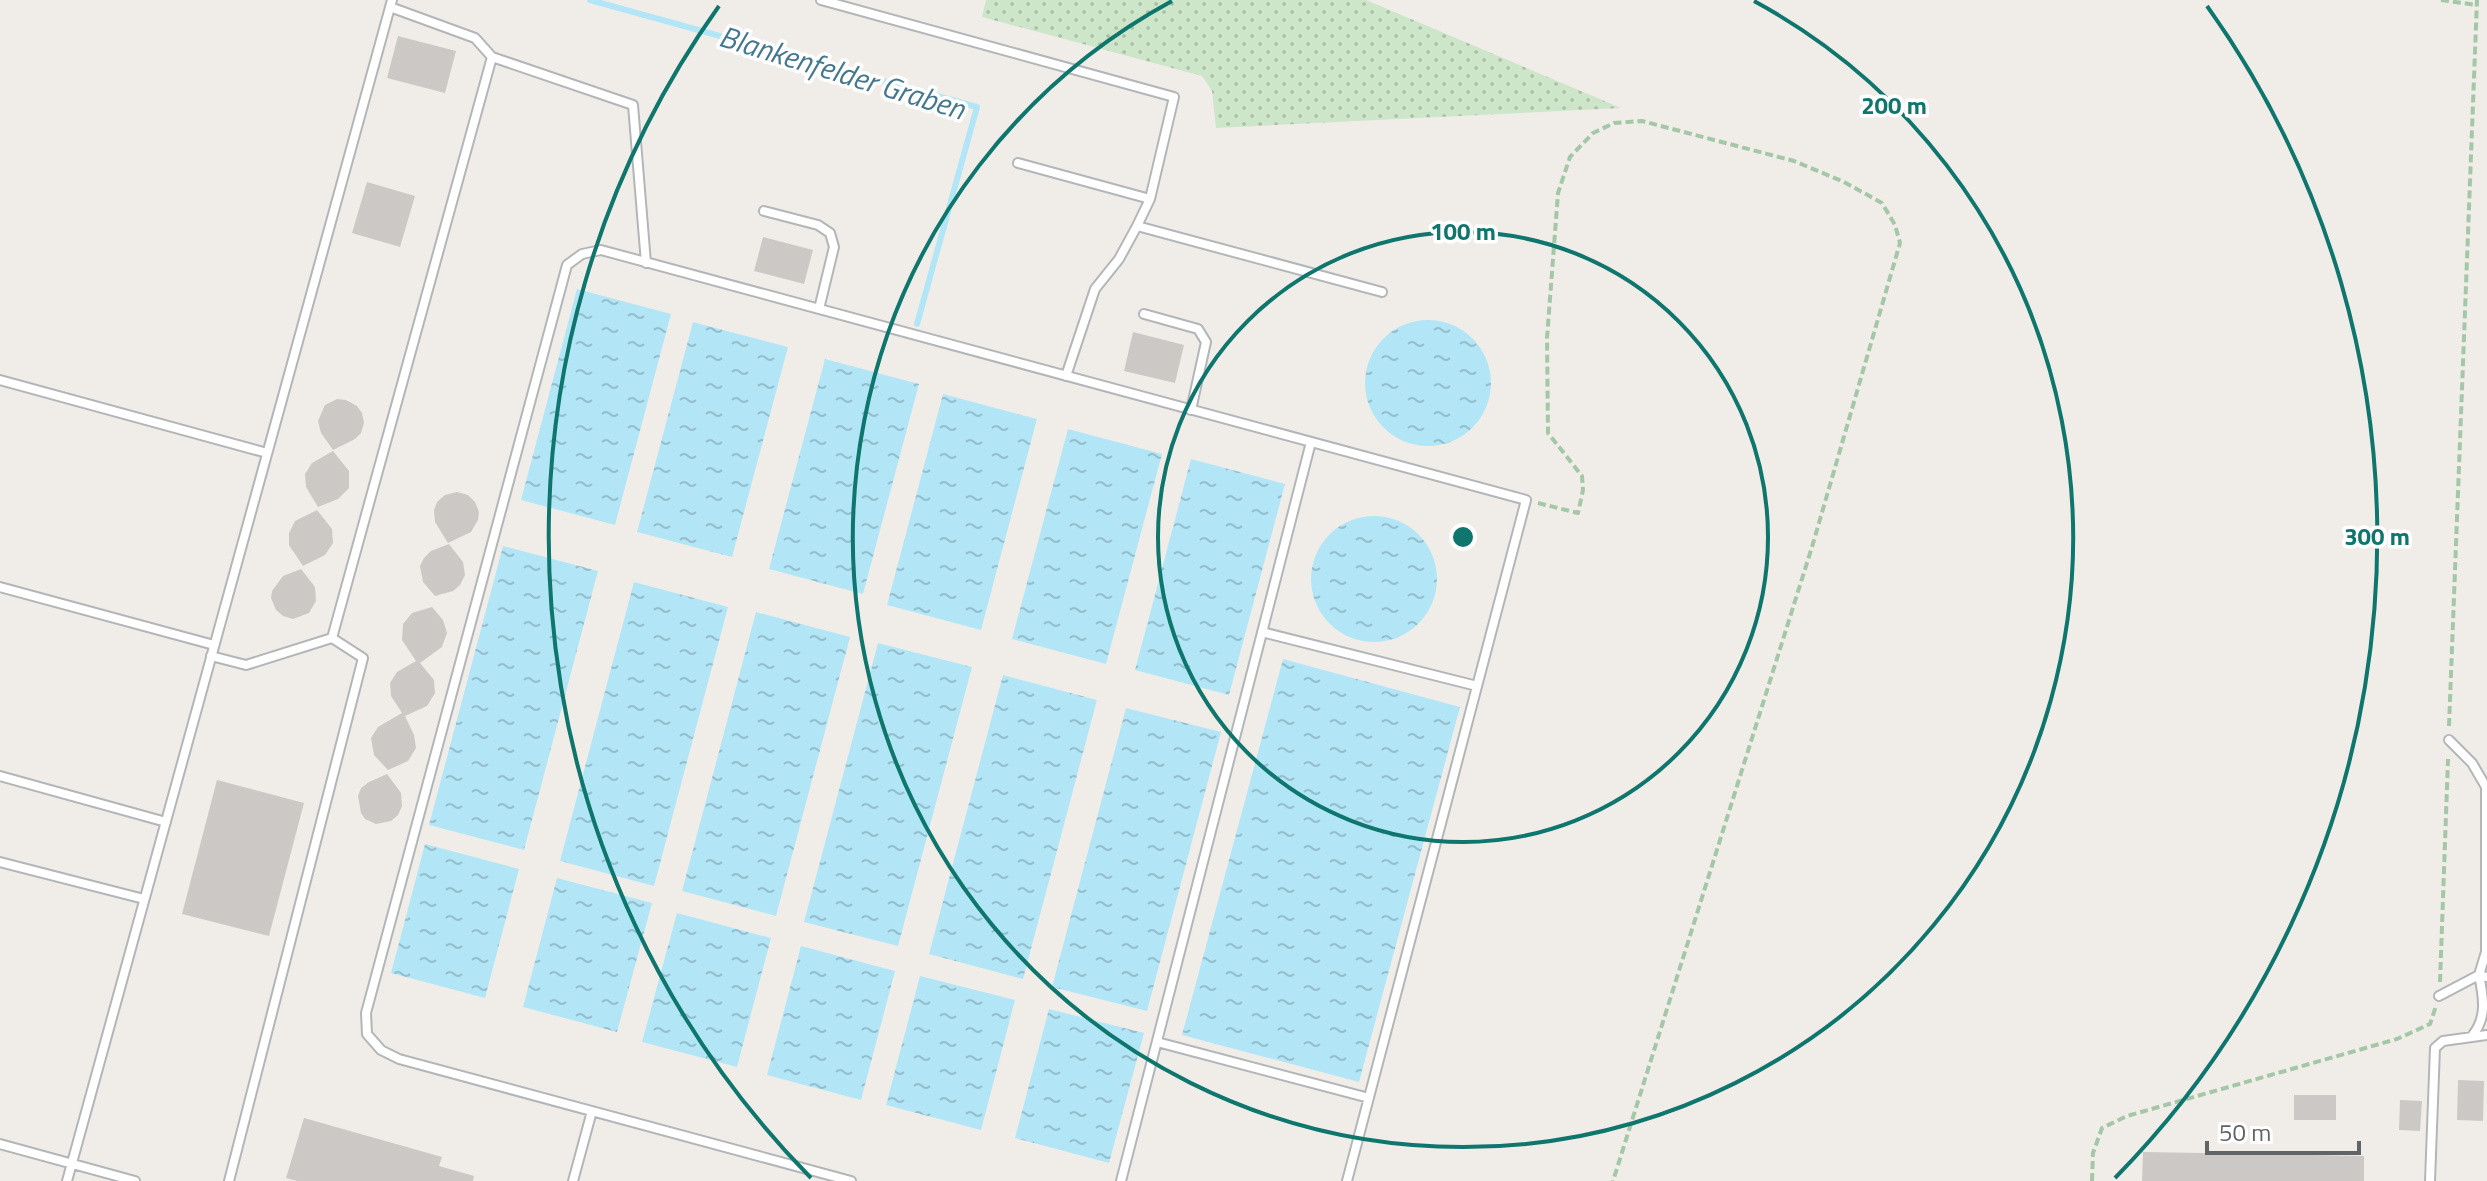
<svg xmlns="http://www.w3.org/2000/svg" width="2487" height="1181" viewBox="0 0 2487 1181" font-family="'Titillium Web',sans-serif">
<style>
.grass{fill:url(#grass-dots)}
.water{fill:url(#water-ripples)}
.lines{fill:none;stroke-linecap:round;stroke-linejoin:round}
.stream{stroke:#b2e6f7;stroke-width:6}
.building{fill:#ccc8c5}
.lane-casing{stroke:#b3b6b9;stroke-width:12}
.path{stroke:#a4c7a7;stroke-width:4;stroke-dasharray:8 4;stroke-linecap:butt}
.lane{stroke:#fff;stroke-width:8}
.ring{fill:none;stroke:#0f766e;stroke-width:4}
.labels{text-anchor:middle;stroke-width:7;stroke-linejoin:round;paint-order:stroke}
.water-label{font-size:30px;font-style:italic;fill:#45778f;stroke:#fff}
.centre{fill:#0f766e;stroke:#fff;stroke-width:4}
.ring-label{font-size:24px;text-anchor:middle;font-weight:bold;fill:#0f766e;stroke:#fff;stroke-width:7;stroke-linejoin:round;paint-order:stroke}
</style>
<defs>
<pattern id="grass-dots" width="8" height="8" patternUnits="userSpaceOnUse" patternTransform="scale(2)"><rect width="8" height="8" fill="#cde5c8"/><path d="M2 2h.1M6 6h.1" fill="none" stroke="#aabda6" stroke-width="1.8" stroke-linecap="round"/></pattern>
<pattern id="water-ripples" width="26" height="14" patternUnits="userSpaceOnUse" patternTransform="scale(2)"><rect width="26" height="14" fill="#b2e6f7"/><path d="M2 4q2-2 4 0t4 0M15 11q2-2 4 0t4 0" fill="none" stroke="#94becc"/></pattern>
</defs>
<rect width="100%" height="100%" fill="#f0ede9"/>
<path class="grass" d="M 986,0 L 1366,0 L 1621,108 L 1216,128 L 1212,91 L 1202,76 L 982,17 Z"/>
<path class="water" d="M 577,289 L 671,314 L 615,525 L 521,500 Z
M1365 383a63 63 0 1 1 126 0a63 63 0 1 1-126 0Z
M 693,322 L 788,347 L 732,557 L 637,532 Z
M 825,359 L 919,384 L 863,594 L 769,569 Z
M 943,394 L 1037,419 L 981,630 L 887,605 Z
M 1068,429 L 1162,454 L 1106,664 L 1012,639 Z
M 1191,459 L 1285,484 L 1229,695 L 1135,670 Z
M1311 579a63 63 0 1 1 126 0a63 63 0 1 1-126 0Z
M 503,546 L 598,571 L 524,850 L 429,825 Z
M 634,582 L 728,607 L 654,886 L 560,861 Z
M 756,612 L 850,637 L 776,916 L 682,891 Z
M 878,643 L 972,667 L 898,946 L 804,922 Z
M 1283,659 L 1460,707 L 1359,1082 L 1182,1035 Z
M 1003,675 L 1097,700 L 1023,979 L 929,954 Z
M 1126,708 L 1221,732 L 1147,1011 L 1052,987 Z
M 425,844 L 519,869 L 485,998 L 391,973 Z
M 557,878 L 652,903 L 617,1032 L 523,1007 Z
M 677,913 L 771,938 L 737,1067 L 642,1042 Z
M 801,946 L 895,971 L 861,1100 L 767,1075 Z
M 920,976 L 1015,1000 L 981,1130 L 886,1105 Z
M 1049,1009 L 1144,1033 L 1109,1163 L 1015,1138 Z"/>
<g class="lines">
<path class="stream" d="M 590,0 L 977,107 L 917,324"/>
</g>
<path class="building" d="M 398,36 L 456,51 L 445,93 L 387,78 Z
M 367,182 L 415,196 L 400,247 L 352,233 Z
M 763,237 L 813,250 L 804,284 L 754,271 Z
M 1133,332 L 1184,345 L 1175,383 L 1124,371 Z
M 337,399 L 346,400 L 357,406 L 362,413 L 364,423 L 361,433 L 355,439 L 333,450 L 321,433 L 318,421 L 325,405 Z
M 333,451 L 349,471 L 349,488 L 338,499 L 318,507 L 306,487 L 305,474 L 312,463 Z
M 457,492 L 468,495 L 475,502 L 479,512 L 478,520 L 471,532 L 448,543 L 435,522 L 434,510 L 437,502 L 445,495 Z
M 317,510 L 332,529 L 333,543 L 325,555 L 303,566 L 289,545 L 289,533 L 295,521 Z
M 449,544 L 463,562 L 465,575 L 460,585 L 453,591 L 435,596 L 423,582 L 420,566 L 424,558 L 431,551 Z
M 301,569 L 315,587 L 316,601 L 309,613 L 293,619 L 283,616 L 276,610 L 271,598 L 272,591 L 283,576 Z
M 432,607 L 443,620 L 447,633 L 442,647 L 420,663 L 434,680 L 435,693 L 427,706 L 405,716 L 414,735 L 416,748 L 408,761 L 388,770 L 374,755 L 371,738 L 378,727 L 402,713 L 391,696 L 390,683 L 397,672 L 416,661 L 402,640 L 403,624 L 412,613 Z
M 387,774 L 401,793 L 402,806 L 398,815 L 391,821 L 376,824 L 365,819 L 361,813 L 358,796 L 361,788 L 369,782 Z
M 217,780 L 304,803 L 269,936 L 182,914 Z
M 2458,1080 L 2484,1081 L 2483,1121 L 2457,1120 Z
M 2294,1095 L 2336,1095 L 2336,1120 L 2294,1120 Z
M 2400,1100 L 2422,1101 L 2420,1131 L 2399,1130 Z
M 304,1118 L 442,1157 L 439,1166 L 474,1176 L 473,1181 L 297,1181 L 286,1178 Z
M 2143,1152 L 2364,1156 L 2364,1181 L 2142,1181 Z"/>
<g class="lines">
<defs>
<path id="lane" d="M 821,0 L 1174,97 L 1150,199 L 1137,226 L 1382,292
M 390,7 L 475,38 L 492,57 L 633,105 L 646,263
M 1018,163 L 1150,199
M 764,211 L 818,225 L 830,233 L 834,247 L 819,309
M 1144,314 L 1198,329 L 1206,342 L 1191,410
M 1066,376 L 1095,289 L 1119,259 L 1137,226
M 0,380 L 267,453
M 0,587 L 214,645
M 1262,632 L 1477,686
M 332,638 L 492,57
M 211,656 L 246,665 L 332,638 L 363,658 L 229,1181
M 0,776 L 166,822
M 0,862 L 144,899
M 2439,996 L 2479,975 L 2486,952 L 2486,787 L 2472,763 L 2449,740
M 2472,1036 C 2487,1018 2484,999 2479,975 L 2487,977
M 1157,1042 L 1369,1098
M 0,1144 L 135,1181
M 67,1181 L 392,0
M 573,1181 L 592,1111
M 851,1181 L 399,1059 L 381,1050 L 367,1034 L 366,1013 L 567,265 L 582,254 L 601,250 L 1526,500 L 1347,1181
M 1121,1181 L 1311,442
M 2430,1181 L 2435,1048 L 2443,1041 L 2487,1035"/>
</defs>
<use href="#lane" class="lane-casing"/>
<path class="path" d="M 2441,0 L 2477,5
M 1538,503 L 1578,513 L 1583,490 L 1582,476 L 1548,433 L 1547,338 L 1558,193 L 1570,157 L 1593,133 L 1614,123 L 1642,121 L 1794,161 L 1844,182 L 1882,203 L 1895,225 L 1900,243 L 1812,547 L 1613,1181
M 2449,726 L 2477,0
M 2440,982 L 2448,759
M 2092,1181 L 2093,1153 L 2102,1128 L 2127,1116 L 2397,1039 L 2430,1024 L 2436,1006"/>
<use href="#lane" class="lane"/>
</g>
<g class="ring">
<circle cx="1463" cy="537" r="305"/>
<path d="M1754 1A610 610 0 1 1 1172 1"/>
<path d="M811 1178A914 914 0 0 1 719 6M2207 6A914 914 0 0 1 2115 1178"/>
</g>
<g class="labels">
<g class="water-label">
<text transform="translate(842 73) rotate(17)" y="10">Blankenfelder Graben</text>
</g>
</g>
<circle cx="1463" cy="537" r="12" class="centre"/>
<g class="ring-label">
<text x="1894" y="114">200 m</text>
<text x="1463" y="240">100 m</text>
<text x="2377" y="545">300 m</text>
</g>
<path d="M2207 1141v12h152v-12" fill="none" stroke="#606467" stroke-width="4"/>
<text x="2219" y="1141" font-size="24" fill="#606467" stroke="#ffffff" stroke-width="6" paint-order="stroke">50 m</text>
</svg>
